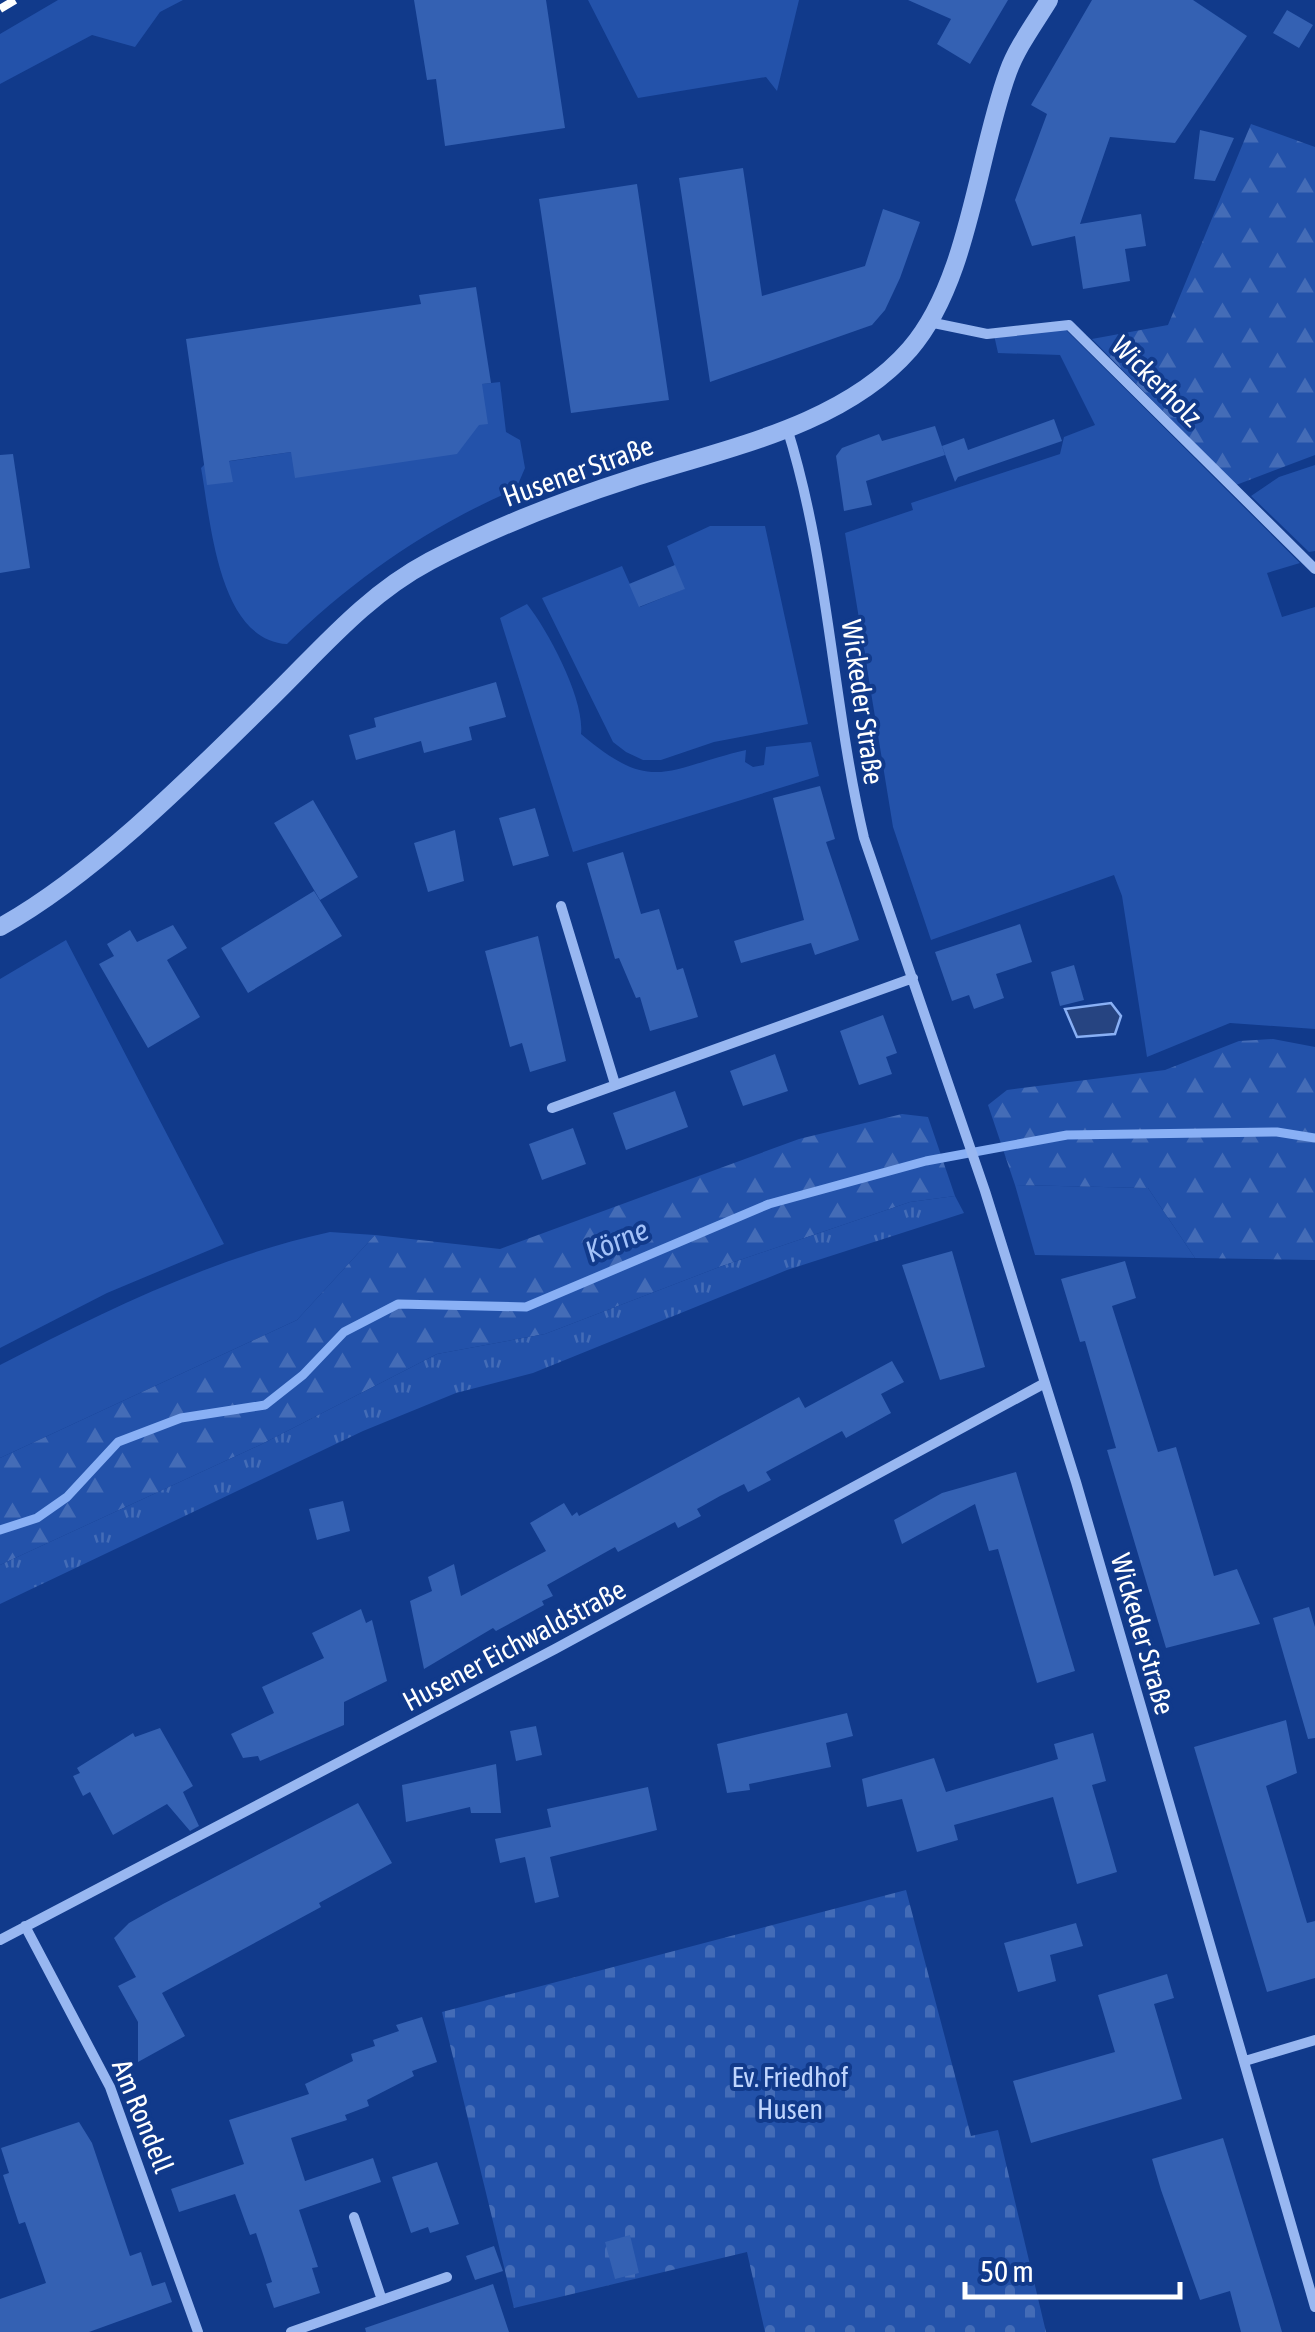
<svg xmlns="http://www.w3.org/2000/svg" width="1315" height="2332" viewBox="0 0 1315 2332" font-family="'Asap Condensed',sans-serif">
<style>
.green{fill:#2352aa}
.forest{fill:url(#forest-firs)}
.cemetery{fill:url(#cemetery-stones)}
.park{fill:url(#park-tufts)}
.water{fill:#264481;stroke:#89b0f5;stroke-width:2.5}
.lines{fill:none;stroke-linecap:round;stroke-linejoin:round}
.stream{stroke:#89b0f5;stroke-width:9}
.building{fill:#3461b3}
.minor{stroke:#98b7f1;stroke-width:10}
.tertiary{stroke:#98b7f1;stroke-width:18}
.rail{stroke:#fff;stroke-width:8;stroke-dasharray:18 8;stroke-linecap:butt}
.labels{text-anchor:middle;stroke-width:8;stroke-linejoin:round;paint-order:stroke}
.street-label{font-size:28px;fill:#fff;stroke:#113a8b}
.park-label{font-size:28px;fill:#bed4fd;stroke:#113a8b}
.water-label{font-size:30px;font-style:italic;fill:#a3c2f9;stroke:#113a8b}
</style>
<defs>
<pattern id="forest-firs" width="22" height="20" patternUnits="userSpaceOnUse" patternTransform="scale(2.5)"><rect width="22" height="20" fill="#2352aa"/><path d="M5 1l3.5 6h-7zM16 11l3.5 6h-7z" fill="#446cb7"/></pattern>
<pattern id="cemetery-stones" width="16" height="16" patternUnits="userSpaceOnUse" patternTransform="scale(2.5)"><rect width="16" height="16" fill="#2352aa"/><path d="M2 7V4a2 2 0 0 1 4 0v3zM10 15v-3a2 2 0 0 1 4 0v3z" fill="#446cb7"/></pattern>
<pattern id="park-tufts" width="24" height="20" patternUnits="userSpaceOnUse" patternTransform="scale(2.5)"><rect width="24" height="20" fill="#2352aa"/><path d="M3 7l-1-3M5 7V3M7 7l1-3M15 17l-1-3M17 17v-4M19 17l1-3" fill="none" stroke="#446cb7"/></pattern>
</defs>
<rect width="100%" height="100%" fill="#113a8b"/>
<path class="green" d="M 58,0 L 183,0 L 160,12 L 135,47 L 92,35 L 0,84 L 0,34 Z
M 588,0 L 799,0 L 777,91 L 766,77 L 638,98 Z
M 1064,328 L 1300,563 L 1267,573 L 1282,617 L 1315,607 L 1315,1029 L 1230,1023 L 1147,1057 L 1122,896 L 1114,875 L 931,940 L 893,827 L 845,533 L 913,510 L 911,503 L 1060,454 L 1064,437 L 1095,425 L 1060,355 L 998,353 L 994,335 Z
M 500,382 L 506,432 L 520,440 L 525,468 L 516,489 C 431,525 352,580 287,644 C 218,640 211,522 201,468 L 204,465 L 291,452 L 482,384 Z
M 1315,465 L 1315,551 L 1309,552 L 1251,496 L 1279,477 Z
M 710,526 L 765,526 L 808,724 L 714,742 L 661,760 L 643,760 L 626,752 L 613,742 L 542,598 L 622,566 L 640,607 L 684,589 L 667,546 Z
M 527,604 C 549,632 585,700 581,734 C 653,795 664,769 746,750 L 745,762 L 753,767 L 764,765 L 766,747 L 811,742 L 819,776 L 573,852 L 500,618 Z
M 66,940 L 224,1244 L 107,1293 L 0,1348 L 0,979 Z
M 1015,1185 L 1148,1188 L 1195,1258 L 1035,1255 Z
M 330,1232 L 375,1235 L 297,1320 L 0,1458 L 0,1365 C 105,1311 214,1257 330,1232 Z"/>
<path class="forest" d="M 1251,124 L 1315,147 L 1315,455 L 1236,485 L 1092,339 L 1168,325 Z
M 1273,1039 L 1315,1047 L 1315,1260 L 1195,1258 L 1148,1188 L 1015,1185 L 988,1105 L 1007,1090 L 1165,1070 L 1239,1041 Z
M 902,1114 L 928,1117 L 955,1196 L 910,1202 L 722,1266 L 545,1334 L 437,1354 L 260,1445 L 0,1565 L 0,1458 L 297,1320 L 375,1235 L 500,1249 L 799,1139 Z"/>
<path class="cemetery" d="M 906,1890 L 971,2136 L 998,2130 L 1046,2332 L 765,2332 L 747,2252 L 514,2308 L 442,2012 Z"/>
<path class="park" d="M 955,1196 L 964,1213 L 787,1270 L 533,1373 L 456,1393 L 363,1431 L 0,1604 L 0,1565 L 260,1445 L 437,1354 L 545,1334 L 722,1266 L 910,1202 Z"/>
<path class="water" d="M 1111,1003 L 1121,1016 L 1115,1034 L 1077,1037 L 1065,1009 Z"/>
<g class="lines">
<path class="stream" d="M 0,1530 L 37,1518 L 67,1497 L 118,1442 L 181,1418 L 265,1405 L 303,1375 L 344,1332 L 398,1304 L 526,1307 L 769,1204 L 926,1161 L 1067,1135 L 1277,1132 L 1315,1138"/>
</g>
<path class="building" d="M 414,0 L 546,0 L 565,128 L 445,146 L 436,79 L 427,80 Z
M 908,0 L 1008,0 L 970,64 L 937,44 L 951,19 Z
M 1092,0 L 1193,0 L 1247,36 L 1175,143 L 1110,137 L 1080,224 L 1141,214 L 1146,246 L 1125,249 L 1130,281 L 1083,289 L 1075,236 L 1032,246 L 1015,200 L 1047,114 L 1031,105 Z
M 1287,10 L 1313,25 L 1299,48 L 1273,33 Z
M 1200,130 L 1234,138 L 1215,181 L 1194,179 Z
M 743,168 L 762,296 L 865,266 L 883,209 L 920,222 L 900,278 L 885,310 L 872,325 L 710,382 L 679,178 Z
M 637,184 L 669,400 L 571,413 L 539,199 Z
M 476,287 L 491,383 L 482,384 L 488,424 L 479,425 L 457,454 L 295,478 L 291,452 L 229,461 L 233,482 L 207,485 L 186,339 L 421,304 L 419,295 Z
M 1054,419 L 1062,441 L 958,477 L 955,482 L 942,446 L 964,438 L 968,450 Z
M 935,426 L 945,455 L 866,481 L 872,505 L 844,511 L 836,456 L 842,448 L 879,434 L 882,441 Z
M 13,454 L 30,568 L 0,573 L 0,455 Z
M 675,565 L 685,589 L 639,607 L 629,584 Z
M 496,682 L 506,717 L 469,727 L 472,740 L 424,753 L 421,741 L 356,760 L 349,735 L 376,727 L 374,718 Z
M 820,786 L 835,839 L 826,842 L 859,940 L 815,955 L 811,943 L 741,963 L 734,941 L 804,920 L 773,798 Z
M 313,800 L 358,877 L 320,900 L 274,823 Z
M 535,808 L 549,856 L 513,866 L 499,818 Z
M 455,830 L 464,881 L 428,892 L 414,843 Z
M 623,852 L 641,914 L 659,909 L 677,970 L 683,968 L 698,1017 L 650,1031 L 640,997 L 636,998 L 619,958 L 615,959 L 587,863 Z
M 314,891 L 342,936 L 248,993 L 221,948 Z
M 1020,924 L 1032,962 L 996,974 L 1004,998 L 974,1009 L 969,995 L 952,1001 L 935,952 Z
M 173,925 L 187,948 L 167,960 L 200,1017 L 148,1048 L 99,964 L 114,956 L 107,944 L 130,930 L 137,942 Z
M 538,936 L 566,1061 L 530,1072 L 522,1043 L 510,1047 L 485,951 Z
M 1074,965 L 1084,1000 L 1060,1006 L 1051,972 Z
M 883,1015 L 897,1053 L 886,1057 L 892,1074 L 859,1085 L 840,1031 Z
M 775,1054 L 788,1091 L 743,1106 L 730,1071 Z
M 675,1091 L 688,1127 L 626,1150 L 613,1113 Z
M 573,1128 L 586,1164 L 542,1180 L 529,1144 Z
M 952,1251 L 985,1367 L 940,1380 L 902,1265 Z
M 1125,1261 L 1136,1298 L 1112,1306 L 1158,1452 L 1176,1447 L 1214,1576 L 1237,1569 L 1260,1624 L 1166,1648 L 1107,1450 L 1116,1448 L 1085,1341 L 1080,1342 L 1061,1279 Z
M 892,1361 L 904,1382 L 881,1394 L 891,1413 L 846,1438 L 842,1431 L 766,1472 L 771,1480 L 748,1492 L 744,1484 L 720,1496 L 697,1509 L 701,1516 L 678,1528 L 675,1522 L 618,1552 L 615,1547 L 547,1585 L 553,1596 L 542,1601 L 544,1605 L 496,1631 L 493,1628 L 424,1669 L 410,1601 L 432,1591 L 428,1577 L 454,1564 L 461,1596 L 546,1551 L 530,1523 L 564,1503 L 572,1516 L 577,1512 L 579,1516 L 799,1397 L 805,1408 Z
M 1016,1472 L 1075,1671 L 1037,1683 L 998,1549 L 989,1551 L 975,1504 L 902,1544 L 894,1520 L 942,1493 Z
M 343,1501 L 350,1531 L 317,1540 L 309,1509 Z
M 1309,1607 L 1315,1627 L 1315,1738 L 1308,1739 L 1273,1618 Z
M 361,1609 L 366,1623 L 372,1620 L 387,1681 L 344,1702 L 344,1725 L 260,1761 L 258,1756 L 243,1758 L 231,1734 L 274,1713 L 262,1687 L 324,1658 L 312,1633 Z
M 847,1713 L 853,1736 L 826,1743 L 831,1767 L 749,1784 L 750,1790 L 727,1793 L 717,1744 Z
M 1286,1720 L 1297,1773 L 1266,1786 L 1307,1923 L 1315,1921 L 1315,1978 L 1267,1992 L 1194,1747 Z
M 536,1726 L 542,1755 L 516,1761 L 510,1731 Z
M 160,1728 L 193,1786 L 183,1792 L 199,1826 L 190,1831 L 167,1804 L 113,1835 L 90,1792 L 83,1796 L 73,1776 L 80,1773 L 77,1768 L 133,1733 L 135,1737 Z
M 1093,1733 L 1106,1781 L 1092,1785 L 1117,1872 L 1077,1884 L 1053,1797 L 954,1825 L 958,1840 L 917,1852 L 902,1799 L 867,1807 L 862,1779 L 934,1758 L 946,1792 L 1058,1759 L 1054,1744 Z
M 496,1764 L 501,1813 L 471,1813 L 470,1807 L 406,1822 L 402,1785 Z
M 648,1787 L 657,1830 L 550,1857 L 559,1897 L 535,1903 L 525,1857 L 500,1863 L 495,1839 L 551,1827 L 547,1809 Z
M 358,1803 L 392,1863 L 319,1903 L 321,1907 L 162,1993 L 185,2036 L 138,2062 L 138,2022 L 118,1986 L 136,1977 L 114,1938 L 129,1923 L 163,1904 Z
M 1076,1923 L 1083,1946 L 1050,1955 L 1056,1981 L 1018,1992 L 1004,1943 Z
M 1167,1974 L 1174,1998 L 1154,2004 L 1182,2099 L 1031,2143 L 1013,2081 L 1115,2052 L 1098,1995 Z
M 422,2017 L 437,2062 L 412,2071 L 414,2076 L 367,2100 L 369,2106 L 345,2115 L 347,2120 L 291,2138 L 305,2181 L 373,2158 L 381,2182 L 299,2210 L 318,2267 L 312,2268 L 320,2293 L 274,2308 L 266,2284 L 272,2282 L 264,2257 L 256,2233 L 250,2235 L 235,2194 L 179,2212 L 171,2189 L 244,2164 L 229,2120 L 309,2094 L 305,2084 L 353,2061 L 351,2054 L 375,2046 L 373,2040 L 399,2031 L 396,2025 Z
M 79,2122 L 92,2143 L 130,2256 L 141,2252 L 152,2286 L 165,2282 L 172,2302 L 89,2332 L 0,2332 L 0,2299 L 46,2283 L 25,2222 L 19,2224 L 3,2175 L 9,2173 L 1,2148 Z
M 1223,2138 L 1273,2301 L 1282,2332 L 1241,2332 L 1230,2291 L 1200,2300 L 1161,2190 L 1152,2159 Z
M 437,2162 L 459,2224 L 430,2233 L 428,2227 L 411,2233 L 392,2177 Z
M 630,2235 L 639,2273 L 615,2279 L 605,2242 Z
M 494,2246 L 503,2271 L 475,2280 L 466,2256 Z
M 493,2284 L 509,2332 L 366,2332 L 365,2328 Z"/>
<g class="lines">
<path class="minor" d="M 929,322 L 987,334 L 1069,325 L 1315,569
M 787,428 C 829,562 832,702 864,838 L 985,1191 L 1076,1482 L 1315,2307
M 561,906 L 615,1084
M 552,1108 L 913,978
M 25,1926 L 110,2087 L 198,2332
M 0,1940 L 555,1649 L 1045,1383
M 1245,2061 L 1315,2040
M 354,2217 L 382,2300
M 291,2332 L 447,2277"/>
<path class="tertiary" d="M 0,927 C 94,875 194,774 271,698 C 322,648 366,595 430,561 C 495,527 564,500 633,478 C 726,448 843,426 910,349 C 969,281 977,156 1008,72 C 1017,47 1035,23 1049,0"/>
<path class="rail" d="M 0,9 L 15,0"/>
</g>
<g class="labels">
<g class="street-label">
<text transform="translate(1157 381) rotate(45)" y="10">Wickerholz</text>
<text transform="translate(578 471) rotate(-20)" y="10">Husener Straße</text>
<text transform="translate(863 702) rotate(82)" y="10">Wickeder Straße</text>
<text transform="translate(1143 1634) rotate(74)" y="10">Wickeder Straße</text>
<text transform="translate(514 1645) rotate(-28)" y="10">Husener Eichwaldstraße</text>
<text transform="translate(143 2116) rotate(68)" y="10">Am Rondell</text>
</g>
<g class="park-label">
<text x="790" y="2087">Ev. Friedhof<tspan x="790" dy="32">Husen</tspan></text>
</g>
<g class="water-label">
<text transform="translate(617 1241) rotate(-23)" y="10">Körne</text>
</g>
</g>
<path d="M965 2282v15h215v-15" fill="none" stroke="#ffffff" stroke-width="5"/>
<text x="980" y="2282" font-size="30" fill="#ffffff" stroke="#113a8b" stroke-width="8" paint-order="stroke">50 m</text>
</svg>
